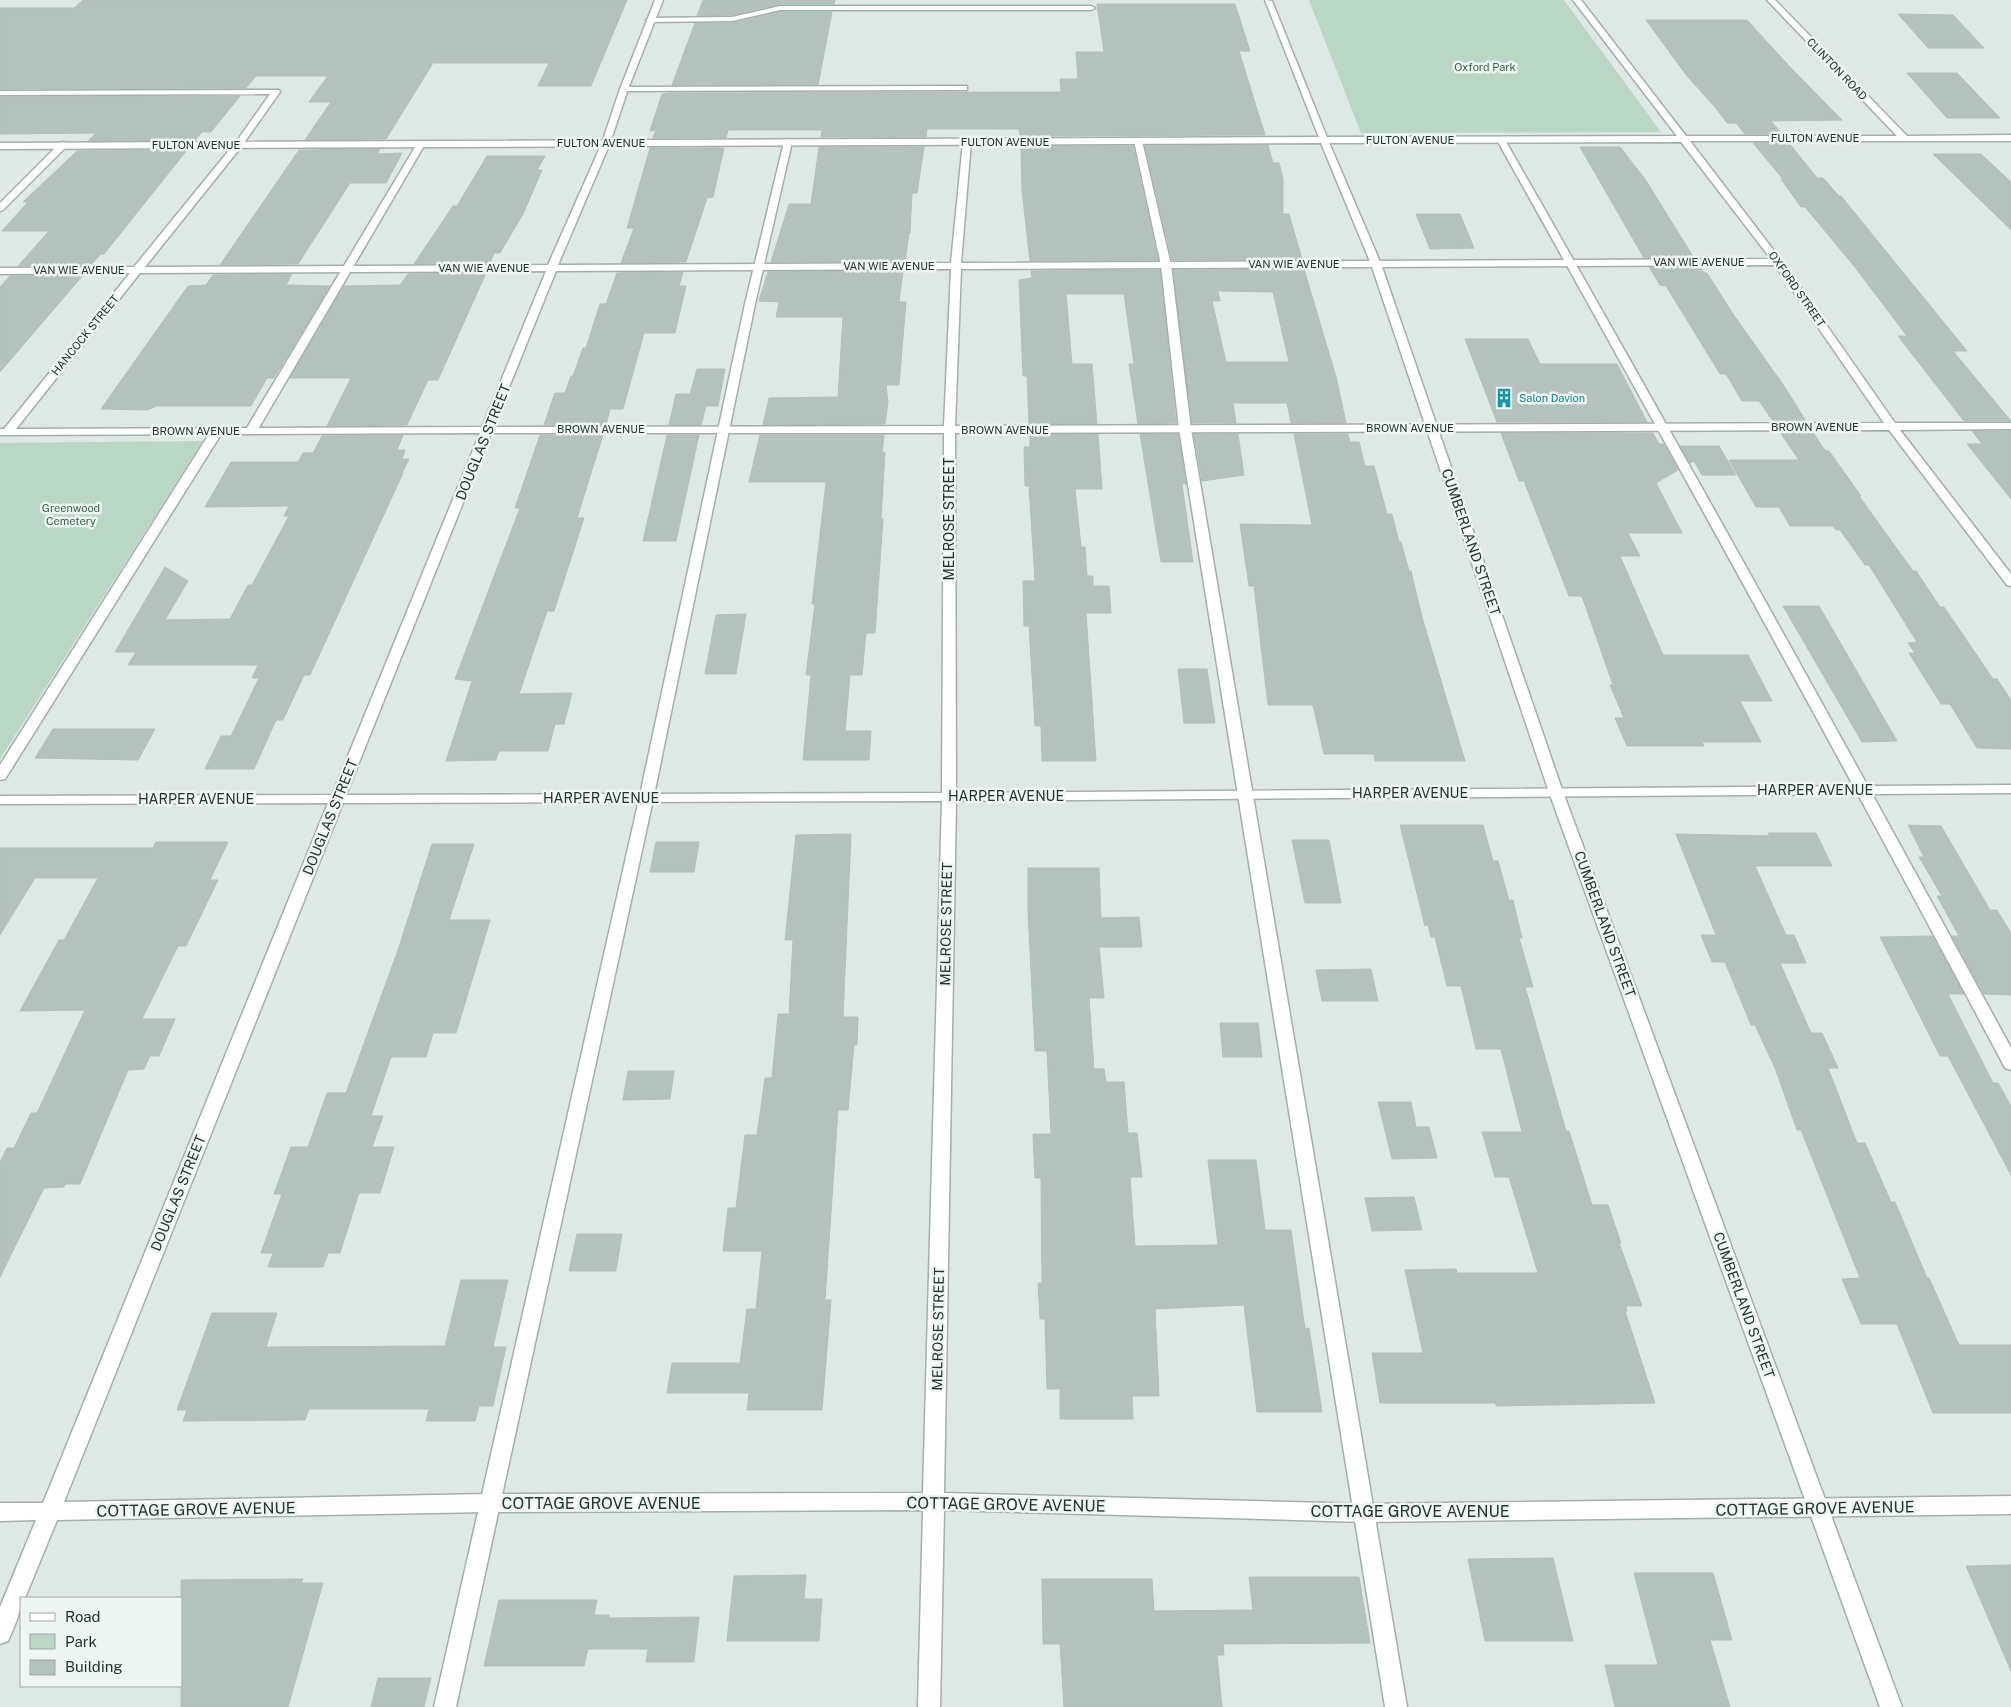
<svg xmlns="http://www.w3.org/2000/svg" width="2011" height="1707" viewBox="0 0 2011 1707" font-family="'Public Sans',sans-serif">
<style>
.green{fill:#b9d7c4}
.building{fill:#b4c2bd;stroke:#b1c0bc;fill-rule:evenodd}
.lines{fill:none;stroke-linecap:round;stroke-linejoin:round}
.service-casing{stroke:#a2afab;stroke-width:3}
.minor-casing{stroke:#a2afab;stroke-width:3}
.tertiary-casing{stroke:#a2afab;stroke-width:3}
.service{fill:#fff;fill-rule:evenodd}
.minor{fill:#fff;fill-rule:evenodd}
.tertiary{fill:#fff;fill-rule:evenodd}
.labels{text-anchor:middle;stroke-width:5;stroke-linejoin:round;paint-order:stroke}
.far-park-label{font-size:11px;fill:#31674b;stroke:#eef5f2}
.far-street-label{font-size:11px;fill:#213532;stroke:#eef5f2}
.far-culture-label{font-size:11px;fill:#0d838f;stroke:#eef5f2;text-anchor:start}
.street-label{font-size:14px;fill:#213532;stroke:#eef5f2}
.near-street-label{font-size:16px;fill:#213532;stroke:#eef5f2}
</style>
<rect width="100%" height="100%" fill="#dee8e4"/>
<path class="green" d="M 1309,0 L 1564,0 L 1661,132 L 1361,133 Z
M 203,441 L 0,759 L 0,443 Z"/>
<path class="building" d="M 83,0 L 627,0 L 591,86 L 538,86 L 549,63 L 433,63 L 386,139 L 305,140 L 331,102 L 309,102 L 328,76 L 256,76 L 246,88 L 0,89 L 0,8 L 74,8 Z
M 703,0 L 835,0 L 834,4 L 780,4 L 732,15 L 697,16 Z
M 1097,4 L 1235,4 L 1250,51 L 1239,51 L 1265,135 L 1020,136 L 1019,129 L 927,129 L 926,137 L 821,137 L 822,130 L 728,130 L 726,138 L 653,138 L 656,130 L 650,131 L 662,94 L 670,93 L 1061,92 L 1060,79 L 1078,79 L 1076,52 L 1104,52 Z
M 780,12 L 832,12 L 818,85 L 672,85 L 695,23 L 732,23 Z
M 1898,14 L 1953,15 L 1984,48 L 1928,48 Z
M 1646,20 L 1747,20 L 1790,67 L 1842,120 L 1771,121 L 1782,134 L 1745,134 L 1736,123 L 1727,123 L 1715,107 L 1687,76 Z
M 1907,73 L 1957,73 L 2000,118 L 1947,118 Z
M 240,96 L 211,132 L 202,132 L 195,140 L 88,141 L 96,133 L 0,134 L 0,97 Z
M 1753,143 L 1789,143 L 1817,178 L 1823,178 L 1839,196 L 1841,196 L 1967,351 L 1953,351 L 2011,421 L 1964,421 L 1898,336 L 1907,336 L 1854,266 L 1805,207 L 1801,207 L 1781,179 L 1783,179 Z
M 1268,145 L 1273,163 L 1279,163 L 1283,179 L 1283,214 L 1289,214 L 1302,259 L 1172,260 L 1145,146 Z
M 1021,146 L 1133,146 L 1158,260 L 1030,261 L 1022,190 Z
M 819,147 L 924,147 L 917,193 L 912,193 L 910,233 L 909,233 L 905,261 L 771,262 L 789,204 L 811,204 Z
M 1580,147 L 1620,147 L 1645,179 L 1694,258 L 1644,258 Z
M 650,148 L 724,148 L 713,197 L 707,198 L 686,262 L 621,263 L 634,228 L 627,228 Z
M 380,149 L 377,154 L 402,153 L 386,183 L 350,183 L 298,264 L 220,265 L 299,150 Z
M 187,150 L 104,254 L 101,254 L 91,265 L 18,266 L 49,231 L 2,231 L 28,202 L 23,202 L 77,151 Z
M 1933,154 L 1981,154 L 2011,182 L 2011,230 Z
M 487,156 L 545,156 L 537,170 L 542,170 L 523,214 L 500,253 L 494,253 L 490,263 L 414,264 L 453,206 L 457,206 Z
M 1416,214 L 1460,214 L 1474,248 L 1430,249 Z
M 1649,267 L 1700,267 L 1704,273 L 1707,273 L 1733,314 L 1784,386 L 1806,421 L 1773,421 L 1759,401 L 1742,401 L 1726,374 L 1720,374 L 1666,286 L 1660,285 Z
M 1304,269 L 1336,377 L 1346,423 L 1291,423 L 1287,403 L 1233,403 L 1236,423 L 1192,423 L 1173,270 ZM 1218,291 L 1273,292 L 1289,362 L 1226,362 L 1212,301 L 1220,301 Z
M 1160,270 L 1176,423 L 1138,424 L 1129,364 L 1134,364 L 1124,294 L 1066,294 L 1072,364 L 1092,364 L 1097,424 L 1029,424 L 1027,376 L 1023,376 L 1019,280 L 1032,278 L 1031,271 Z
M 903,271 L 899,302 L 906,302 L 899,385 L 886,385 L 888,402 L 885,424 L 763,425 L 769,398 L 838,397 L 843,317 L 776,317 L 779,302 L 759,301 L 768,272 Z
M 683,272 L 679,286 L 686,286 L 675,333 L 644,333 L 623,409 L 610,409 L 606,425 L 544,425 L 555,393 L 565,393 L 571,376 L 573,376 L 583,348 L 586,348 L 600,304 L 606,304 L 617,273 Z
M 486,273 L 438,380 L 428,380 L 407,425 L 327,426 L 351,378 L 290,378 L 344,286 L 400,285 L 408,274 Z
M 292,274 L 286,285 L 330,286 L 274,378 L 267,378 L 251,406 L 157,406 L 147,410 L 101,409 L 188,286 L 206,285 L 213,275 Z
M 83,275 L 54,309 L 0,372 L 0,287 L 10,276 Z
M 1465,339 L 1528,339 L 1540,364 L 1617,364 L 1647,422 L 1497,422 Z
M 697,369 L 725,369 L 718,406 L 706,406 L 701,425 L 669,425 L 676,394 L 690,394 Z
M 1972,431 L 2011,431 L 2011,499 L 1967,444 L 1982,444 Z
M 1780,432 L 1813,432 L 1821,445 L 1826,451 L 1829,451 L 1861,496 L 1859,496 L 1913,571 L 1916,571 L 1940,607 L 1944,607 L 1993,679 L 1997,679 L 2011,700 L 2011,749 L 1977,748 L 1950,704 L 1941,704 L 1909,653 L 1915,653 L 1908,643 L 1917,642 L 1869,565 L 1865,565 L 1840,530 L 1836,530 L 1833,526 L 1790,526 L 1779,507 L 1756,507 L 1729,460 L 1799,460 Z
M 1501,433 L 1653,433 L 1659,444 L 1664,444 L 1678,470 L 1656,483 L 1682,533 L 1628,533 L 1640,556 L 1620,556 L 1663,655 L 1748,655 L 1772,701 L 1740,701 L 1761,742 L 1702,742 L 1704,746 L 1627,746 L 1615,718 L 1624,718 L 1610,685 L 1613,685 L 1583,599 L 1581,596 L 1569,596 L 1524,481 L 1519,481 Z
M 1098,434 L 1102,489 L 1075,489 L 1081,547 L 1085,547 L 1087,576 L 1093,576 L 1093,586 L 1109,586 L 1111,613 L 1086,613 L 1096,761 L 1042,761 L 1041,726 L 1035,726 L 1029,626 L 1024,626 L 1023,581 L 1035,581 L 1029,486 L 1025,486 L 1024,447 L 1030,447 L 1030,435 Z
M 1140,434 L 1178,434 L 1186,484 L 1182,484 L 1193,562 L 1161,562 Z
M 1194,434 L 1238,434 L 1244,475 L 1202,481 Z
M 1294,434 L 1348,434 L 1350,442 L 1359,442 L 1365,466 L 1374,466 L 1387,514 L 1392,514 L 1399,542 L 1401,542 L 1409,571 L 1411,571 L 1422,617 L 1465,761 L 1375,761 L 1374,754 L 1324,754 L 1313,705 L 1268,705 L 1254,586 L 1249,586 L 1240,524 L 1312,525 Z
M 403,435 L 397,450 L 405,450 L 402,459 L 409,459 L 402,473 L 403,473 L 310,675 L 304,675 L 283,720 L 276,720 L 254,769 L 205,769 L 221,736 L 231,736 L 259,678 L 252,678 L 258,665 L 128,665 L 136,652 L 115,652 L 165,567 L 188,581 L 165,620 L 230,619 L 248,585 L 252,585 L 289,516 L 284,516 L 289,506 L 205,507 L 231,462 L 298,462 L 303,453 L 313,453 L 322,436 Z
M 540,435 L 603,435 L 577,518 L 584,518 L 554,611 L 547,611 L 519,694 L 572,693 L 564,724 L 555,724 L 548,751 L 499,751 L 496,760 L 446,761 L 472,681 L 455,679 L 520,508 L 515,508 Z
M 667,435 L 699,435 L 676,541 L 643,541 Z
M 760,435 L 884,435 L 882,453 L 885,452 L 881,519 L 883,519 L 875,633 L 866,633 L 862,675 L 850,675 L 845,731 L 871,731 L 869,760 L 803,760 L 811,675 L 806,675 L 815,604 L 812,604 L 826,482 L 749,482 Z
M 1680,446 L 1719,446 L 1736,475 L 1702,475 L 1694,461 L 1690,463 Z
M 1783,606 L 1819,606 L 1897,741 L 1862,742 Z
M 746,614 L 736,674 L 705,674 L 716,615 Z
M 1178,669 L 1207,669 L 1215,723 L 1184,723 Z
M 53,729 L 155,729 L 138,760 L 35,758 Z
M 1400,825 L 1483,825 L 1493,861 L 1498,861 L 1509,900 L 1513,900 L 1522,938 L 1519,938 L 1533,987 L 1525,987 L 1566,1131 L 1569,1131 L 1592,1205 L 1608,1205 L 1621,1243 L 1619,1243 L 1642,1306 L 1626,1306 L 1627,1311 L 1625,1311 L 1655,1403 L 1496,1406 L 1496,1403 L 1380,1403 L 1372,1353 L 1423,1353 L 1405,1270 L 1456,1269 L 1457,1273 L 1538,1273 L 1509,1177 L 1495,1177 L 1482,1132 L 1522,1132 L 1501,1049 L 1476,1049 L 1461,986 L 1447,986 L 1435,937 L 1431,937 L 1428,925 L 1425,926 Z
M 1908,825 L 1941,826 L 1990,910 L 1997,910 L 2011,933 L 2011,995 L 1984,994 L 1952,936 L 1959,936 L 1937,896 L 1942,896 L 1919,857 L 1924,857 Z
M 1768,833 L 1816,833 L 1832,866 L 1755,866 L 1786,935 L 1794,935 L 1806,963 L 1780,963 L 1811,1033 L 1822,1033 L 1838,1068 L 1828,1068 L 1857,1143 L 1865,1143 L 1891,1202 L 1895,1202 L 1927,1278 L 1929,1278 L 1959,1345 L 2011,1345 L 2011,1413 L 1933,1413 L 1897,1324 L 1861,1324 L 1842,1279 L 1860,1278 L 1801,1130 L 1797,1130 L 1775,1068 L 1755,1025 L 1751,1025 L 1725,962 L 1712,962 L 1701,935 L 1716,935 L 1676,834 L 1770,836 Z
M 851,834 L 843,1017 L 858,1017 L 857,1045 L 854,1045 L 848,1110 L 838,1110 L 825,1300 L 831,1300 L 822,1410 L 747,1410 L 749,1393 L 667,1393 L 672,1363 L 740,1363 L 747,1309 L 756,1309 L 762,1251 L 723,1251 L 728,1208 L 736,1208 L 745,1135 L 757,1135 L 765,1078 L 772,1078 L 778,1014 L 789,1014 L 793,940 L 785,940 L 796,835 Z
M 1292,840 L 1329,840 L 1341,903 L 1305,903 Z
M 156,842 L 228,842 L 210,880 L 218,880 L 186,946 L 178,946 L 142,1019 L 175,1019 L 159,1056 L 150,1056 L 144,1069 L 128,1070 L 80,1184 L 65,1184 L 64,1187 L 44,1188 L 0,1277 L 0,1162 L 7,1148 L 14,1148 L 31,1113 L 37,1113 L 85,1010 L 20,1011 L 59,940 L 64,940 L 98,878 L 35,878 L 0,935 L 0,848 L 153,848 Z
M 656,842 L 699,842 L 694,872 L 650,872 Z
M 432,844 L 474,844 L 449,920 L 490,920 L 456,1033 L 433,1033 L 426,1057 L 391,1057 L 371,1116 L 383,1116 L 372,1147 L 394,1147 L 380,1193 L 359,1193 L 340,1253 L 328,1253 L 323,1267 L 268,1267 L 273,1253 L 261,1253 L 282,1194 L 274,1194 L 291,1147 L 308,1147 L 327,1093 L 346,1093 L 398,950 Z
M 1028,868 L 1099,868 L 1101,918 L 1139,917 L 1142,947 L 1099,947 L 1104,998 L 1089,998 L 1094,1069 L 1104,1069 L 1106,1082 L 1124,1082 L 1128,1133 L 1137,1133 L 1142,1177 L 1130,1177 L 1135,1246 L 1218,1245 L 1208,1160 L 1256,1160 L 1265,1230 L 1291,1230 L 1305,1329 L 1309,1328 L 1322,1412 L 1257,1412 L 1244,1305 L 1155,1309 L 1159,1396 L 1132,1396 L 1133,1419 L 1060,1419 L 1060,1389 L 1047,1389 L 1045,1319 L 1040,1319 L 1038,1283 L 1042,1283 L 1041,1178 L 1035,1178 L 1033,1134 L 1051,1134 L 1047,1051 L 1035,1051 L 1028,911 Z
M 1932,936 L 1964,994 L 1948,994 L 1993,1083 L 1998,1083 L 2011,1106 L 2011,1175 L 1948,1056 L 1940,1056 L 1880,937 Z
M 1371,969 L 1378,1001 L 1322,1001 L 1316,970 Z
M 1220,1023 L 1258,1023 L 1262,1057 L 1223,1057 Z
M 628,1071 L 674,1071 L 670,1099 L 623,1100 Z
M 1378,1102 L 1411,1102 L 1416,1127 L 1429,1127 L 1437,1158 L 1392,1159 Z
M 1414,1197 L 1422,1230 L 1372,1231 L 1365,1198 Z
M 577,1234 L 622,1234 L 616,1271 L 569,1271 Z
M 461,1280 L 508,1280 L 493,1347 L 506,1347 L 493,1406 L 479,1406 L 475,1421 L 426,1421 L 429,1409 L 309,1409 L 305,1420 L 183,1421 L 187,1410 L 177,1410 L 212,1313 L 277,1313 L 266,1347 L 445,1346 Z
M 1553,1558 L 1573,1641 L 1485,1641 L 1468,1559 Z
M 2011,1565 L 2011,1671 L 1966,1566 Z
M 1634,1573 L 1713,1573 L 1732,1640 L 1710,1640 L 1730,1707 L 1615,1707 L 1605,1665 L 1658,1665 Z
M 806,1575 L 804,1599 L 822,1599 L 819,1641 L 727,1641 L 734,1576 Z
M 1249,1577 L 1359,1577 L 1370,1643 L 1223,1644 L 1224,1655 L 1217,1655 L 1222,1707 L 1064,1707 L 1060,1644 L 1043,1644 L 1042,1579 L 1152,1579 L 1154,1611 L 1253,1610 Z
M 303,1579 L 301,1583 L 323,1583 L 288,1707 L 181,1707 L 181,1580 Z
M 499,1600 L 597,1600 L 594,1615 L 609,1615 L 609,1618 L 699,1617 L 694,1662 L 646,1662 L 648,1649 L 588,1649 L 584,1666 L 484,1666 Z
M 378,1678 L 431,1678 L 424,1707 L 371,1707 Z"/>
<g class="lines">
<defs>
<path id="service" d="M 1265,0 L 1272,1 L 1328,140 L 1327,142 L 1320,140 Z
M 780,6 L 1091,6 L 1095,8 L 1091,10 L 780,10 L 732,21 L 650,22 L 646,20 L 650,18 L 732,17 Z
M 964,86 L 967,86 L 967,90 L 624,91 L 620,89 L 624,87 Z
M 279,90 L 280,92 L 241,147 L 238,148 L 234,145 L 270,94 L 0,95 L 0,91 Z
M 1138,138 L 1142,141 L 1171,265 L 1191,429 L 1407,1707 L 1385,1707 L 1179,429 L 1161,265 L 1134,141 Z
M 1498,138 L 1505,140 C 1677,441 1846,744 2011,1048 L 2011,1070 L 2005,1068 L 2003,1064 C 1838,754 1668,446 1497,140 Z
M 788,139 L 792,142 L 755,304 L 654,795 L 456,1707 L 434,1707 L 640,795 L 745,304 L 784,142 Z
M 421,141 L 425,144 L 257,431 L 251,434 L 247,433 L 245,431 L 417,144 Z
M 63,142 L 66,143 L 66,147 L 3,210 L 0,211 L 0,203 L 60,143 Z
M 217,428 L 223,431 L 7,776 L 5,779 L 0,780 L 0,765 L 211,431 Z"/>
<path id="minor" d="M 655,0 L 663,0 L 628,89 L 610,143 L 558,265 L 951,263 L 963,142 L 967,139 L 971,142 L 961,263 L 1771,259 L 1681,142 L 1324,143 L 1320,140 L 1324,137 L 1677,136 L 1573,0 L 1581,0 L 1686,136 L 1897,136 L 1767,0 L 1775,0 L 1907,136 L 2011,135 L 2011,141 L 1690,141 L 1781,260 L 1895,423 L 2011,423 L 2011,429 L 1900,430 L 2011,574 L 2011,586 L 2007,585 L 1889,430 L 955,433 L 956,793 L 2011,785 L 2011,793 L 956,801 L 944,1493 L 1364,1504 L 2011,1496 L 2011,1514 L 1364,1522 L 944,1510 L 940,1707 L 918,1707 L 923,1510 L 488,1512 L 57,1520 L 25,1598 L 21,1598 C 21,1613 14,1627 8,1641 L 0,1644 L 0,1607 L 36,1520 L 0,1521 L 0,1503 L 43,1503 L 328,803 L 0,804 L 0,796 L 332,795 L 480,433 L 0,435 L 0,429 L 4,429 L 130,273 L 0,274 L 0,268 L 134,267 L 235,143 L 238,142 L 242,145 L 241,147 L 145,267 L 548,265 L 602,143 L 620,89 ZM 1775,265 L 1884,423 L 955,426 L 961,269 ZM 951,269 L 944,426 L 493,427 L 556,271 ZM 546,271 L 482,427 L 16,429 L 140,273 ZM 491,433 L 944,433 L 942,793 L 346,795 ZM 942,801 L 923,1493 L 488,1494 L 64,1502 L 343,803 Z"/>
<path id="tertiary" d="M 1324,137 L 1328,140 L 1381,264 L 1563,792 L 1902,1707 L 1880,1707 L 1549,792 L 1371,264 L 1321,143 L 0,149 L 0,143 Z"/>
</defs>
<use href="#service" class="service-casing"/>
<use href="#minor" class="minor-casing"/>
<use href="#tertiary" class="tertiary-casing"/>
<use href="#service" class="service"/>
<use href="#minor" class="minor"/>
<use href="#tertiary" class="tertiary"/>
</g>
<defs>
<symbol id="building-bare" viewBox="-9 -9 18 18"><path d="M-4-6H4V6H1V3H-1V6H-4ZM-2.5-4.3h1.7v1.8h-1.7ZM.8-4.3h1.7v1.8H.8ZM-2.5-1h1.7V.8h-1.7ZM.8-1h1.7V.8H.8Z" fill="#0f9aa8" stroke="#eef5f2" stroke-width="2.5" paint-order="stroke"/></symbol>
</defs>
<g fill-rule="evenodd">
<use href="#building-bare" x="1490" y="384" width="28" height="28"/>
</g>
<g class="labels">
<g class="far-park-label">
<text x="1485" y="71">Oxford Park</text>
<text x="71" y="512">Greenwood<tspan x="71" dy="13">Cemetery</tspan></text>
</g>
<g class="far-street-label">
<text transform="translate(1837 69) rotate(46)" y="4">CLINTON ROAD</text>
<text x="1815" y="142">FULTON AVENUE</text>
<text x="1410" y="144">FULTON AVENUE</text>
<text x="1005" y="146">FULTON AVENUE</text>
<text x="601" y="147">FULTON AVENUE</text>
<text x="196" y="149">FULTON AVENUE</text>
<text x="1699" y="266">VAN WIE AVENUE</text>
<text x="1294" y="268">VAN WIE AVENUE</text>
<text x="889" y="270">VAN WIE AVENUE</text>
<text x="484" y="272">VAN WIE AVENUE</text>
<text x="79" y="274">VAN WIE AVENUE</text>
<text transform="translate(1797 289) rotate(55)" y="4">OXFORD STREET</text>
<text transform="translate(85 335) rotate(-51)" y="4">HANCOCK STREET</text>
<text x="1815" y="431">BROWN AVENUE</text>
<text x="1410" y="432">BROWN AVENUE</text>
<text x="601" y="433">BROWN AVENUE</text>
<text x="1005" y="434">BROWN AVENUE</text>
<text x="196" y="435">BROWN AVENUE</text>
</g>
<g class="far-culture-label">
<text x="1519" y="402">Salon Davion</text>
</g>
<g class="street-label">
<text transform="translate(483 442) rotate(-68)" y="5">DOUGLAS STREET</text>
<text transform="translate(949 519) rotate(-90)" y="5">MELROSE STREET</text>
<text transform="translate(1471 542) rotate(71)" y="5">CUMBERLAND STREET</text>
<text x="1815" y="795">HARPER AVENUE</text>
<text x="1410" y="798">HARPER AVENUE</text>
<text x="1006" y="801">HARPER AVENUE</text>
<text x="601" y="803">HARPER AVENUE</text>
<text x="196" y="804">HARPER AVENUE</text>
<text transform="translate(330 817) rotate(-68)" y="5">DOUGLAS STREET</text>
<text transform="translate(946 924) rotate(-89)" y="5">MELROSE STREET</text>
<text transform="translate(1605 924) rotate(70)" y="5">CUMBERLAND STREET</text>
<text transform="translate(178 1193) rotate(-68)" y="5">DOUGLAS STREET</text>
<text transform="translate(1744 1305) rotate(70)" y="5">CUMBERLAND STREET</text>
<text transform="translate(938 1329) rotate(-89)" y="5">MELROSE STREET</text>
</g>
<g class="near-street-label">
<text x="601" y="1509">COTTAGE GROVE AVENUE</text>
<text transform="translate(1006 1504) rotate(1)" y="6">COTTAGE GROVE AVENUE</text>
<text transform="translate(1815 1508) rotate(-1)" y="6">COTTAGE GROVE AVENUE</text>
<text transform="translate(196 1509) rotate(-1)" y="6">COTTAGE GROVE AVENUE</text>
<text x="1410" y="1517">COTTAGE GROVE AVENUE</text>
</g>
</g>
<rect x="20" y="1597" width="162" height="90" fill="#eef5f2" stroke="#9ca8a5"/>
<rect x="30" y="1613" width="25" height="8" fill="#ffffff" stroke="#9ca8a5"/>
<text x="65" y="1622" font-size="15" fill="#213532">Road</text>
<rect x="30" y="1634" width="25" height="15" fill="#b9d7c4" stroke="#9ca8a5"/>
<text x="65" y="1647" font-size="15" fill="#213532">Park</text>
<rect x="30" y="1660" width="25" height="15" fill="#b4c2bd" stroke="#9ca8a5"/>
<text x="65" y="1672" font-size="15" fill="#213532">Building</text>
</svg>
